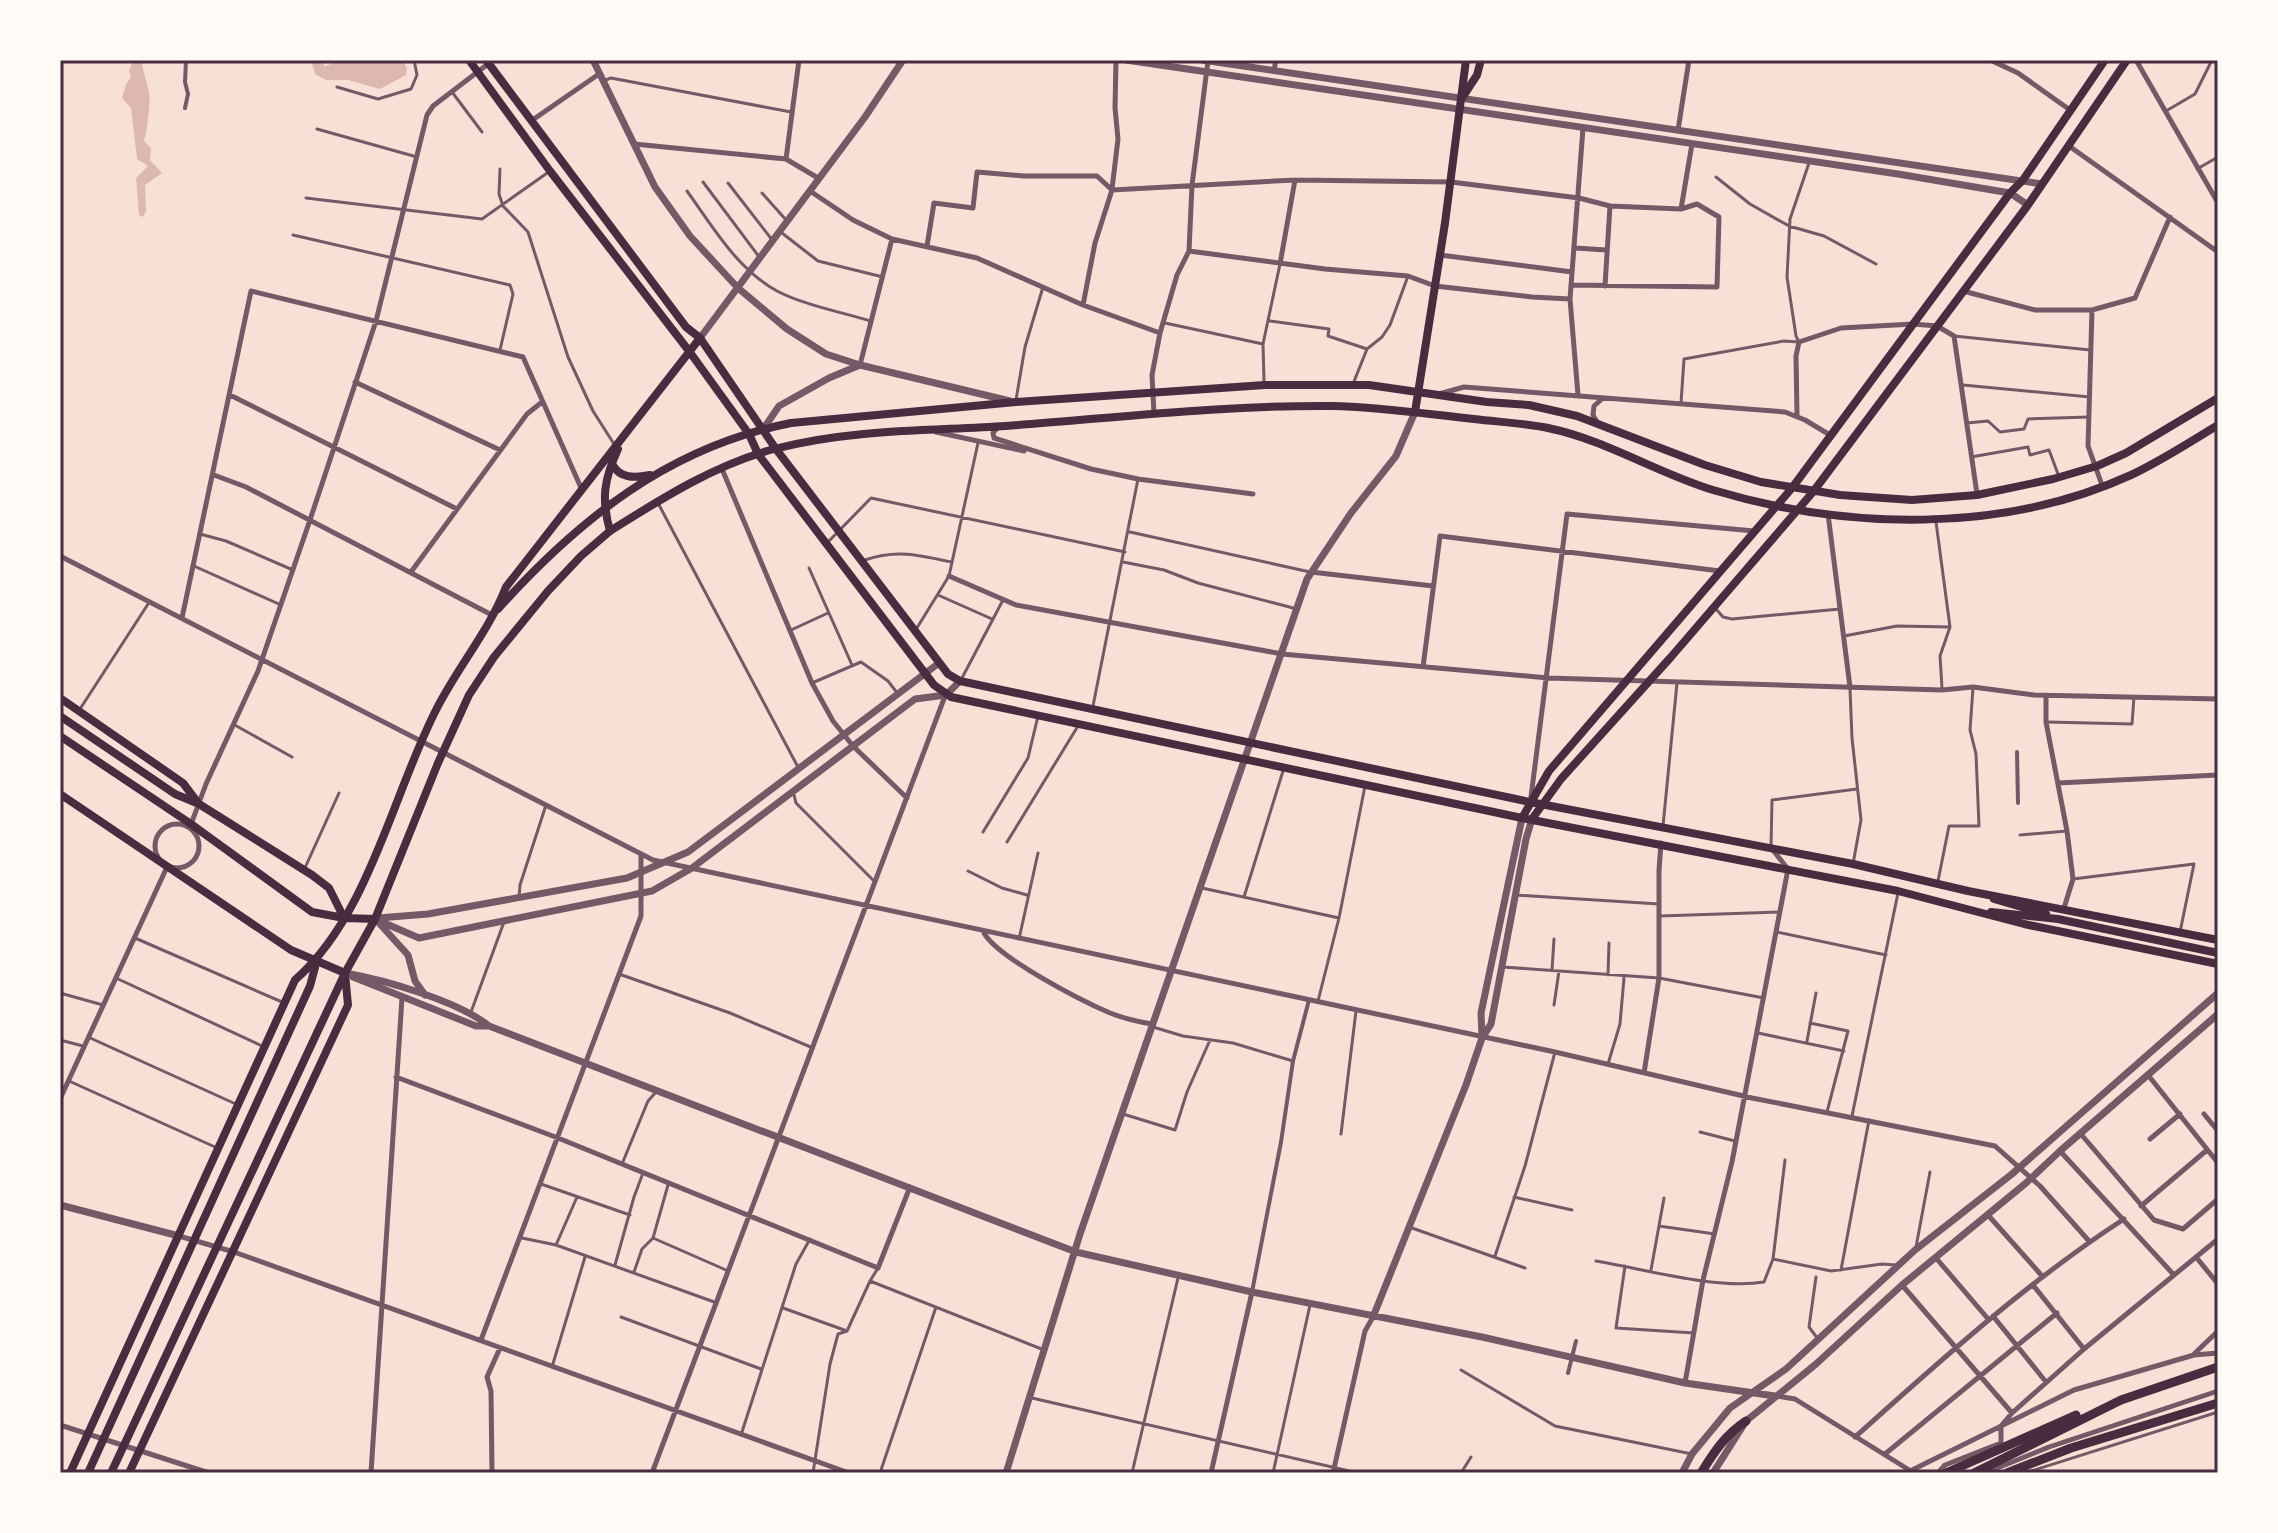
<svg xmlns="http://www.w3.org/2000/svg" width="2278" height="1533" viewBox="0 0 2278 1533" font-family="Rubik,sans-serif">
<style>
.water{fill:#dcb8b0}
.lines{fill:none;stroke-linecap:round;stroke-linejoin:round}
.service{stroke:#755966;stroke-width:3}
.pedestrian{stroke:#755966;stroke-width:4}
.minor{stroke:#755966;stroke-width:5}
.tertiary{stroke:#755966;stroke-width:7}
.secondary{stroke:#4a2c40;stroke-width:8}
.primary{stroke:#4a2c40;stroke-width:8}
.trunk{stroke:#4a2c40;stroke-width:9}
.neatline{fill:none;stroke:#4a2c40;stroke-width:3}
</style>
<rect width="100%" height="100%" fill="#f7e1d7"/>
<path class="water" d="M 133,60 L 141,60 C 143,71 147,82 149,93 C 151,100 147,133 144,141 L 151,148 L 150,160 L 162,173 L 145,185 L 146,211 L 143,217 L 139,215 L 136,178 L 148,166 L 137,159 L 131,108 L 122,98 L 126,84 L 131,77 L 129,71 Z
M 311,60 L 319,60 L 325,66 L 343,60 L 403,60 L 407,69 L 406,75 L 380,89 L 348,80 L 326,80 L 315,74 Z"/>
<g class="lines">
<path class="service" d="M 603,81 L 611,78 L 791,112
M 337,87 L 378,99 L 411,89 L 417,75 L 414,60
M 452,92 L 482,132
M 2166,111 L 2195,94 L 2212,60
M 317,129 L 417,157
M 500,169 L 499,194 L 503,206 L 528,232 L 568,357 L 593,411 L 614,444
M 2197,169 L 2218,157
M 1716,177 L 1750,204 L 1789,226 L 1824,236 L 1876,264
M 703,182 L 760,258
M 728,183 L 773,241
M 687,191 C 713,227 737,269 777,291 C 801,304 844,313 871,321
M 762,193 L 787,221
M 306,198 L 482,219 L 550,171
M 782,233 L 818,261 L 883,277
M 293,235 L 510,285 L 513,294 L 500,350
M 1270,321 L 1329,329 L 1328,336 L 1367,349
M 1165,323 L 1263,344
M 1954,336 L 2090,350
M 1264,382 L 1263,344 L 1280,264
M 1353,384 L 1367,349 L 1382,337 L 1390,325 L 1408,276
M 1963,385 L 2090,397
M 1016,400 L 1025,347 L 1043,287
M 1681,403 L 1684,359 L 1784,341 L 1799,342 L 1796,336 L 1787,277 L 1790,219 L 1809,163
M 1967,423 L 1988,421 L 2000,432 L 2024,429 L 2028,419 L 2089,417
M 1971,457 L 2028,447 L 2030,455 L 2049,450 L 2058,474
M 658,503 L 799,769
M 1936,522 L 1950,627 L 1940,656 L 1942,688
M 1130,532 L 1310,572
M 200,534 L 226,541 L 293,570
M 829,541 L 871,498 L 1125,552
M 865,560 C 896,549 920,555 951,562
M 1123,562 L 1164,570 L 1198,583 L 1297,609
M 194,566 L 281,605
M 809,568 L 852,665
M 938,595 L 992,619
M 1716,609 L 1723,617 L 1732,619 L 1840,609
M 791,630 L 828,613
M 915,631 L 949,576 L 978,443
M 1844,636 L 1897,626 L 1950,627
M 962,678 L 1003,600
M 812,683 L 861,662 L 888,681 L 898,694
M 1850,689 L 1852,738 L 1861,820 L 1853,864
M 1093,706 L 1138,479
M 80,709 L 150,601
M 2047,722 L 2132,724 L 2134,697
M 233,724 L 292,757
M 794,795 L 796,803 L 875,882
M 1663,826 L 1677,683
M 983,832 L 1028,758 L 1038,716
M 2020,835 L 2067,831
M 1007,842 L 1078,726
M 1771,847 L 1772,800 L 1857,789
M 304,870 L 339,793
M 968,871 L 1002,888 L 1027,895
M 2073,879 L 2194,864 L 2180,932
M 1938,881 L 1949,826 L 1979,826 L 1976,754 L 1970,730 L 1973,688
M 1202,888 L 1339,918
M 1516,895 L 1659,904
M 519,897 L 520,885 L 546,805
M 1244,897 L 1283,771
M 1660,916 L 1780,912
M 1777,932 L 1886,955
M 135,938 L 282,1002
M 1019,939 L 1038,853
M 1503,967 L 1659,978 L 1764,998
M 1552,970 L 1554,939
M 619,974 L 730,1013 L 813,1048
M 1608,975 L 1609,943
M 116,978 L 262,1046
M 60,993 L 103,1005
M 1318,1001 L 1339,918 L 1365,786
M 1554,1005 L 1559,971
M 471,1012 L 504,922
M 1810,1023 L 1848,1031 L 1827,1112
M 1153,1027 L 1183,1036 L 1233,1043 L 1293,1061
M 1758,1033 L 1844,1051
M 88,1037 L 238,1105
M 60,1040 L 83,1046
M 1807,1041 L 1816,993
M 1608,1064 L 1620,1024 L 1624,978
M 69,1081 L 215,1147
M 1123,1114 L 1175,1130 L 1187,1092 L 1210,1040
M 1852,1116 L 1898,893
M 1700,1132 L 1735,1141
M 1341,1134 L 1356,1011
M 622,1164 L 648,1101 L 656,1092
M 541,1184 L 630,1215
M 1514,1197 L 1572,1210
M 1659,1226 L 1715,1234
M 1412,1228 L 1525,1268
M 522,1238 L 556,1245 L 717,1303
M 653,1238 L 726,1270
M 556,1245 L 577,1197
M 1916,1247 L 1930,1172
M 1495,1256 L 1525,1166 L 1555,1052
M 1773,1259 L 1831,1271 L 1882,1264 L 1896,1265
M 1596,1261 C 1644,1269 1717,1290 1764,1282 L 1773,1259 L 1785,1160
M 615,1265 L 634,1197 L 643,1173
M 1625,1266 L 1616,1328 L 1694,1333
M 878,1268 L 870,1281 L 1044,1350
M 1651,1270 L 1664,1198
M 1841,1270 L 1869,1120
M 634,1272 L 642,1249 L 653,1238 L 668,1185
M 1816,1277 L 1809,1327 L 1818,1339
M 783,1308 L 847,1331
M 621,1317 L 761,1369
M 552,1367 L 585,1257
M 1461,1370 L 1555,1426 L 1692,1454
M 1032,1398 L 1358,1473
M 741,1435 L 796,1264 L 810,1239
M 813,1473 L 830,1364 L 838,1334 L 847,1331 L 870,1281
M 880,1473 L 936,1307
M 1132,1473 L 1178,1278
M 1273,1473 L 1310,1305
M 1461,1473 L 1471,1457
M 2025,1473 L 2218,1412"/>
<path class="pedestrian" d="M 185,108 L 188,94 L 185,82 L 186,60
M 2017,752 L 2018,803
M 1252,1292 L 1281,1142 L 1293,1061 L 1309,1000
M 1568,1373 L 1576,1341"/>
<path class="minor" d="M 1990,60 L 2018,73 L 2070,110
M 2136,60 L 2218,203
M 1274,70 L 1276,60
M 531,121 L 599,74
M 1678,130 L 1689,60
M 634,144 L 786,159 L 818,178
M 2069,146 L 2218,252
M 786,159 L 799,60
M 1112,189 L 1118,139 L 1115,108 L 1116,60
M 810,191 L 853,220 L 892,239 L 977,258 L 1083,305 L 1160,333
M 927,246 L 934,203 L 973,208 L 977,172 L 1024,176 L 1097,176 L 1112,190
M 1575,248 L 1606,250
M 1189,251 L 1325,269 L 1408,276 L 1435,286 L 1532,297 L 1570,299
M 1440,255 L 1572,272
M 1280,264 L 1295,180
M 1571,285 L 1717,287 L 1719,217 L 1697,204 L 1681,209
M 1605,286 L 1610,206
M 1963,291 L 2035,310 L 2092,310 L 2135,298 L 2170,217
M 1083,305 L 1095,243 L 1112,190 L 1295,180 L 1451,182 L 1579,198 L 1610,206 L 1681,209 L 1692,144
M 2092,310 L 2088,446 L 2102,485
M 860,365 L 892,239
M 355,382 L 500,450
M 1439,394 L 1464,387 L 1785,412 L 1805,420 L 1830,435
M 230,395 L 457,509
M 1578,395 L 1570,299 L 1583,128
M 1154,414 L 1152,375 L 1160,333 L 1177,275 L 1189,251 L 1192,185 L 1208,61
M 1797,415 L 1796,356 L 1799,342 L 1841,328 L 1913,324 L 1937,326 L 1954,336 L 1977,494
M 1597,422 L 1593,415 L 1594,406 L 1603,398
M 998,427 L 993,433 L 994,438 L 1091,469 L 1138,479 L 1253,494
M 936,432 L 1024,451
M 722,469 L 812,683 L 833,721 L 853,746 L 907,798
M 214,475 L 246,487 L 492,615
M 1828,514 L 1850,687
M 60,556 L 653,860 L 1555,1052 L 1752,1098 L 1995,1146 L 2040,1186 L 2089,1241
M 411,572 L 527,414 L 542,402
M 1311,572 L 1433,586
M 949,576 L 1016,605 L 1282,654 L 1548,678 L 1942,690 L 1973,687 L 2034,695 L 2218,699
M 182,618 L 251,291 L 523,357 L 582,490
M 1423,667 L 1440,536 L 1720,571
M 2046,695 L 2046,722 L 2067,831 L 2073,879 L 2064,908
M 2058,783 L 2218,775
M 1531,797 L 1567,514 L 1754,531
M155 846a22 22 0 1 1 44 0a22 22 0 1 1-44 0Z
M 190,827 L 206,784 L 258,671 L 310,520 L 376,321 L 427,115 L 433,106 L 488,64
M 984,933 C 998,958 1082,1001 1110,1013 C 1123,1018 1139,1022 1152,1024
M 1644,1073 L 1659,978 L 1659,870 L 1661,843
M 2148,1075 L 2218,1163
M 396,1077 L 558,1138 L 878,1268 L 910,1187
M 60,1099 L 167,867
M 2204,1114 L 2218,1131
M 2080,1133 L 2154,1220 L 2183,1229 L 2218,1199
M 2150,1139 L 2180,1114
M 2060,1151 L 2174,1275
M 2141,1206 L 2207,1150
M 1988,1215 L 2043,1277
M 179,1236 L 234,1252 L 849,1473
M 2196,1257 L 2218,1284
M 1936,1258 L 1989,1320
M 1902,1285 L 2012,1413
M 2033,1285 L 2084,1349
M 1993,1316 L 2046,1382
M 481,1340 L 641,916 L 641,855
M 2194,1354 L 2218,1331
M 1685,1383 L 1703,1280 L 1732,1162 L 1788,869 L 1772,849
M 1776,1396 L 1795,1399 L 1914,1473
M 60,1425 L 209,1473
M 1855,1437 C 1941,1360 2027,1282 2124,1219
M 1885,1454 L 2057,1313
M 371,1473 L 402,998
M 492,1473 L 491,1391 L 487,1377 L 500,1348
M 652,1473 L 945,696
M 1211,1473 L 1252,1292
M 1333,1473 L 1365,1331 L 1373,1317
M 1906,1473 L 2074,1390 L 2194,1355 L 2218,1353
M 1938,1473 L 1945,1465 L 2001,1443 L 2001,1426 L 2012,1413 L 2084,1349 L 2218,1239
M 1985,1473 L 2049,1447 L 2218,1391"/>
<path class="tertiary" d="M 593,60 L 655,187 L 690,236 L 738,288 L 787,329 L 826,354 L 860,365 L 1010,401
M 1126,60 L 1898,174 L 2010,193 L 2028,205
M 1202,60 L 2042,184
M 700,338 L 865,117 L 903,60
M 764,428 L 779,406 L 829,378 L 860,365
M 378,918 L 428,914 L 627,878 L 688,852 L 939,663
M 375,919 L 419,938 L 652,891 L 692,868 L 915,699 L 946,695 L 960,681
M 379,923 L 408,955 L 415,981 L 425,995
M 345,973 C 385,980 458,1001 489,1026 L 1076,1252 L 1252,1292 L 1482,1337 L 1685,1383 L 1775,1396
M 353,977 L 476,1026 L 489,1026
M 1482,1036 L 1481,1013 L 1522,818
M 60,1205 L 179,1236
M 1373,1317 L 1466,1085 L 1482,1038 L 1491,1024 L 1526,839 L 1532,819
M 1006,1473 L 1080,1234 L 1307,579 L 1351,513 L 1396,456 L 1415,412
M 1682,1473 L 1692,1454 L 1730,1408 L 1786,1369 L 1915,1250 L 2012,1174 L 2218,993
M 1713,1473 L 1746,1421 L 1816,1364 L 1902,1285 L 2026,1183 L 2060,1151 L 2218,1014"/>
<path class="secondary" d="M 469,60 L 550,171 L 689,351
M 486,60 L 686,327 L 700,338
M 1462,98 L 1477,75 L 1481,60
M 1415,412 L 1445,223 L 1466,60
M 612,464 C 620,479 635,478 650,475
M 610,531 C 661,499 714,465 774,449 C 850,429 928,431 1006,426 C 1114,418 1223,405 1332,406 C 1380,407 1426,414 1474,419 C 1498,422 1524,423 1548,428 C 1606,440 1657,473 1713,490 C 1846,530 2002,534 2131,475 C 2161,461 2190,442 2218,425
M 498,609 C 579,519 669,447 791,423 L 1016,402 L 1265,385 L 1369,385 L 1487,402 L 1529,405 L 1577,416 L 1705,465 L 1761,482 L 1840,495 L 1912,500 L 1977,495 L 2053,479 L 2097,466 L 2126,453 L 2218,398
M 60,698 L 183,783 L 198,803
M 60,716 L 175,794 L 199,804 L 312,875 L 329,888 L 344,918
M 60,736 L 191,824 L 312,912 L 344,918 L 375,919
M 60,794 L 291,950 L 345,973
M 1522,818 L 1549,771 L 1792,488 L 2010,193 L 2023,180 L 2105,60
M 1532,819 L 1561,779 L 1671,657 L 1813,492 L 2028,205 L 2127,60"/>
<path class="primary" d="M 689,351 L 749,434 L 758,454 L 934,685 L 951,697 L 1522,818 L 1898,891 L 2024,924 L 2218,964
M 1994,899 L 2046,914
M 1991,912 L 2058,919 L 2218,953
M 70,1473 L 295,980 C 369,915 392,796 436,710 C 457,668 489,631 506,587 L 700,338 L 776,449 L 948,674 L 960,681 L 1530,802 L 1853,864 L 1968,891 L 2218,940
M 88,1473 L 310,986 L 317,960
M 111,1473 L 345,973 L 375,919 L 438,763 L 469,695 L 494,657 L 548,591 L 581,556 L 610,531 C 601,499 604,479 618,449
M 129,1473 L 348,1005 L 345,974"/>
<path class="trunk" d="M 1701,1473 C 1714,1452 1725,1435 1746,1421
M 1946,1473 L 2076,1415
M 1974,1473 L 2121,1400 L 2218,1367
M 2007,1473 L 2071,1448 L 2218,1403"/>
</g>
<rect width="2278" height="1533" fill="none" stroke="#fffaf5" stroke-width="124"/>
<rect x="62" y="62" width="2154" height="1409" class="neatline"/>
</svg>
